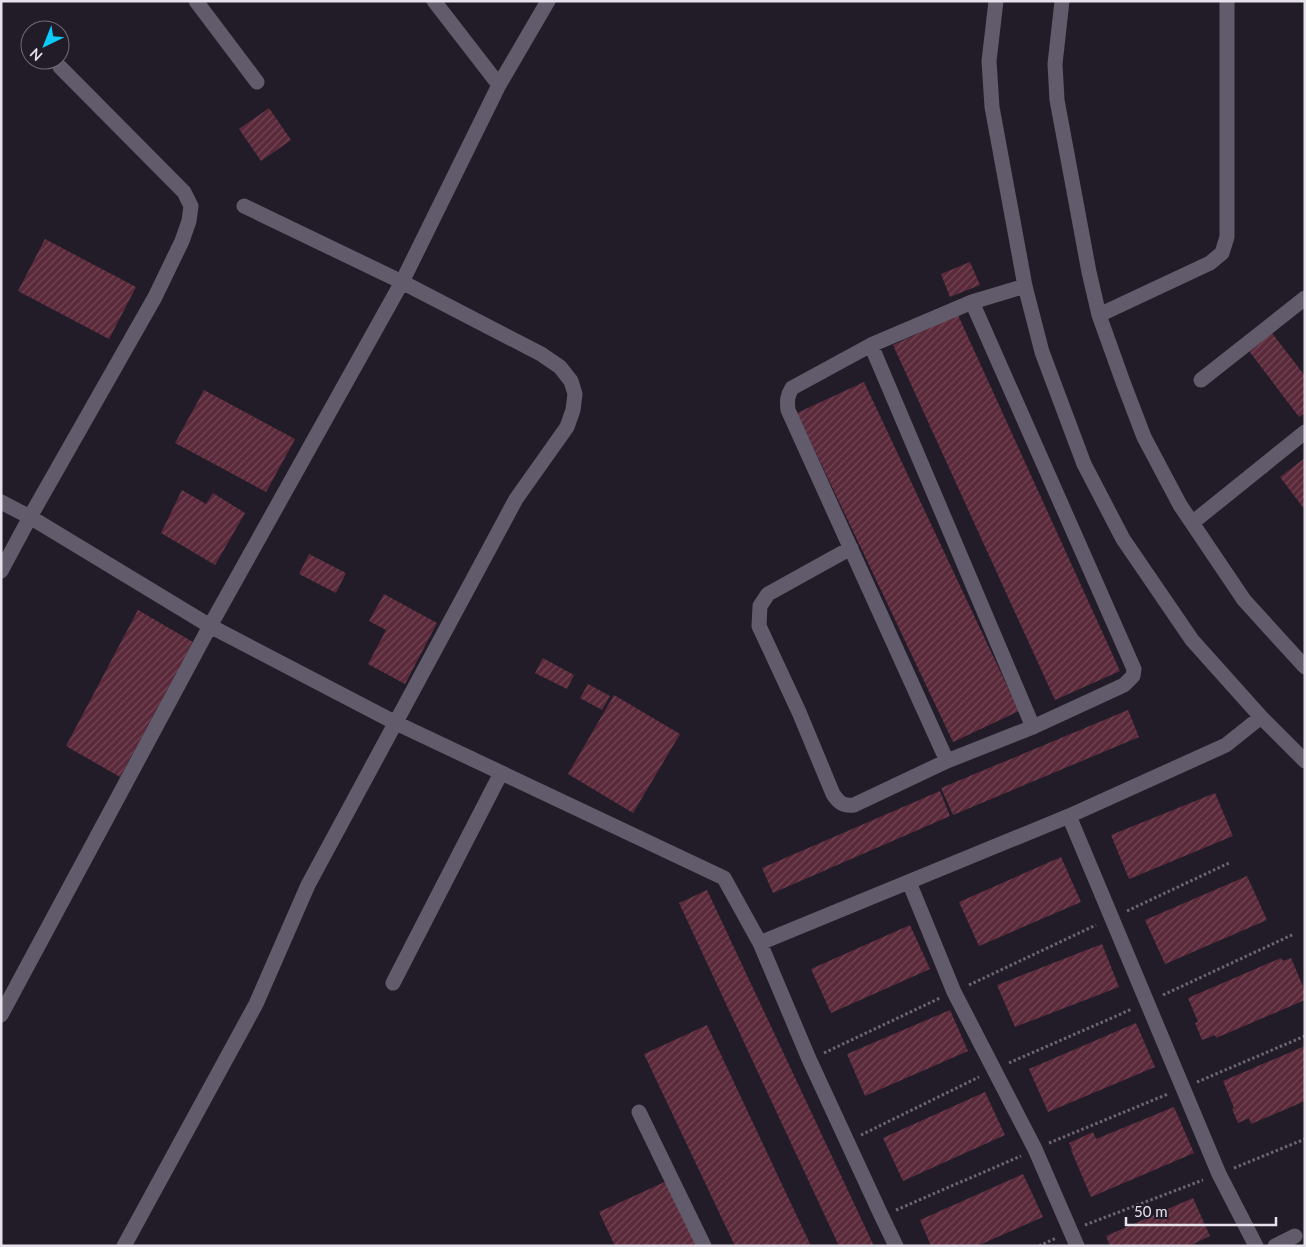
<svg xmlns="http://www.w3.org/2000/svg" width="1306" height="1247" viewBox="0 0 1306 1247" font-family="Lato,sans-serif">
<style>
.building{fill:url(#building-hatch)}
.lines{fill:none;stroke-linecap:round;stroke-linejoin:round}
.path{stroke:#6b6671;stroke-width:3;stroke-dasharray:2.5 2.5;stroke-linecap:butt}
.minor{stroke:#625b6b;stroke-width:15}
</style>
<defs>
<pattern id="building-hatch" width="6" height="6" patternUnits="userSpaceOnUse" patternTransform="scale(1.25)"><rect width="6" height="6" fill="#5a293a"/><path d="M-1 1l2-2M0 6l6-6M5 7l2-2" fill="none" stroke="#724857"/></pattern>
</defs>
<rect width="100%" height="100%" fill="#221c29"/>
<path class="building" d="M 269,108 L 291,140 L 261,161 L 239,129 Z
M 45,239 L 136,287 L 109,339 L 18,291 Z
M 970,262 L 980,285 L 950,297 L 941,274 Z
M 958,315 L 1120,671 L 1055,700 L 893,345 Z
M 1272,333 L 1305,376 L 1305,413 L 1299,417 L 1249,351 Z
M 864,382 L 1019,711 L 953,742 L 797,413 Z
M 204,390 L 295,439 L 266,492 L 175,443 Z
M 1305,458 L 1305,510 L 1280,477 Z
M 182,490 L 206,504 L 213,493 L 245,513 L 215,565 L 161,533 Z
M 309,554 L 346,573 L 336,593 L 299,574 Z
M 384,594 L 437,623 L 405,684 L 368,664 L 386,630 L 369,621 Z
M 138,610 L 193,642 L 120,777 L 66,746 Z
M 543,658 L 574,675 L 567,689 L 535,673 Z
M 588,684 L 610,696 L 602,710 L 580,698 Z
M 614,695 L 680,734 L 633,813 L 568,774 Z
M 1128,710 L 1139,737 L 953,815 L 941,788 Z
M 940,791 L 950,816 L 773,893 L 762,868 Z
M 1215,793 L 1233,836 L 1129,879 L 1111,835 Z
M 1061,857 L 1081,902 L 979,946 L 959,902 Z
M 1247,876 L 1267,920 L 1165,964 L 1145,920 Z
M 707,890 L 874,1246 L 839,1246 L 679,903 Z
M 910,925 L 930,969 L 831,1013 L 811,969 Z
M 1102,944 L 1119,987 L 1015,1027 L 997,985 Z
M 1281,958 L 1283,961 L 1291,958 L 1305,991 L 1305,1000 L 1216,1038 L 1215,1035 L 1202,1040 L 1195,1023 L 1198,1022 L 1188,998 Z
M 950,1010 L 968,1051 L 865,1096 L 847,1054 Z
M 1136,1023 L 1155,1067 L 1048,1112 L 1029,1069 Z
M 707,1025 L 811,1246 L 735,1246 L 644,1054 Z
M 1305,1046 L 1305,1101 L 1251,1124 L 1249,1118 L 1238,1123 L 1232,1109 L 1234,1108 L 1223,1081 Z
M 985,1092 L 1005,1135 L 903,1181 L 883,1138 Z
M 1174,1107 L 1194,1153 L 1091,1197 L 1071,1150 L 1072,1149 L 1069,1143 L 1093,1132 L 1096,1139 Z
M 1023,1174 L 1043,1217 L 977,1246 L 931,1246 L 920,1220 Z
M 669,1180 L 699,1246 L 615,1246 L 599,1212 Z
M 1193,1198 L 1210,1236 L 1189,1246 L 1110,1246 L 1106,1236 Z"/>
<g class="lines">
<path class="path" d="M 1127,911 L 1231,862
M 969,985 L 1096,925
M 1163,995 L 1294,934
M 824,1053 L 940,998
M 1009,1063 L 1132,1009
M 1197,1082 L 1305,1036
M 861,1135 L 979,1077
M 1049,1143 L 1168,1094
M 1234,1168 L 1305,1139
M 896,1210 L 1021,1156
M 1085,1225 L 1203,1180
M 1039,1246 L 1056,1238"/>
<path class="minor" d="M 196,1 L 257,82
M 434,1 L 499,85
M 996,1 L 989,61 L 992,107 L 1025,286 L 1042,352 L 1084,464 L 1123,539 L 1192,640 L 1261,717 L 1305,761
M 1062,1 L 1055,64 L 1057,100 L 1089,272 L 1099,315 L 1123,382 L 1144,437 L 1180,505 L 1244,600 L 1305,667
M 1099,315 L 1210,263 L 1222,253 L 1227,237 L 1227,1
M 871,345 L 1033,727
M 1201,380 L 1305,298
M 1,502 L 30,517 L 210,626 L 396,723 L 724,878 L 760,943 L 809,1059 L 882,1217 L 896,1246
M 1192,523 L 1305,432
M 851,548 L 768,594 L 760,606 L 759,626 L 799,712 L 833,794 C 839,803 843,806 854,805 L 947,761 L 1033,727 L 1124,685 L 1133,676 L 1134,669 L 972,302
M 1,571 L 30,517 L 155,297 L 182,241 L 189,221 L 191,206 L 184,192 L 60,67
M 947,761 L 788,410 C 787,401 787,396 792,388 L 871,345 L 972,302 L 1025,286
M 1069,816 L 1219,1174 L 1256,1246
M 909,882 L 954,992 L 1035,1149 L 1077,1246
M 760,943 L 1069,816 L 1226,745 L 1261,717
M 393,983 L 501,773
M 1,1015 L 210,626 L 402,282 L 499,85 L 548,1
M 639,1112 L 704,1246
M 124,1246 L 256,1004 L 308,885 L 472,581 L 516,499 L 567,427 L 573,410 L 575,394 L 571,381 L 560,367 L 541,354 L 402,282 L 244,206
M 1275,1246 L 1295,1236"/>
</g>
<rect width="1306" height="1247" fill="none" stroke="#e6e2eb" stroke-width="5"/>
<g transform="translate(45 45) rotate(223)"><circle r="24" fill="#221c29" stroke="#706b77"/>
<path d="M0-4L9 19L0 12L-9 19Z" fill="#0ccafa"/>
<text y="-8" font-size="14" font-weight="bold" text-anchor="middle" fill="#e6e2eb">N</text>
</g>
<path d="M1126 1217v8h150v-8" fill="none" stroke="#e6e2eb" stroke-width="2.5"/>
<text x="1134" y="1217" font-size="15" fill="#e6e2eb" stroke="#221c29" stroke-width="4" paint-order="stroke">50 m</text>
</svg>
